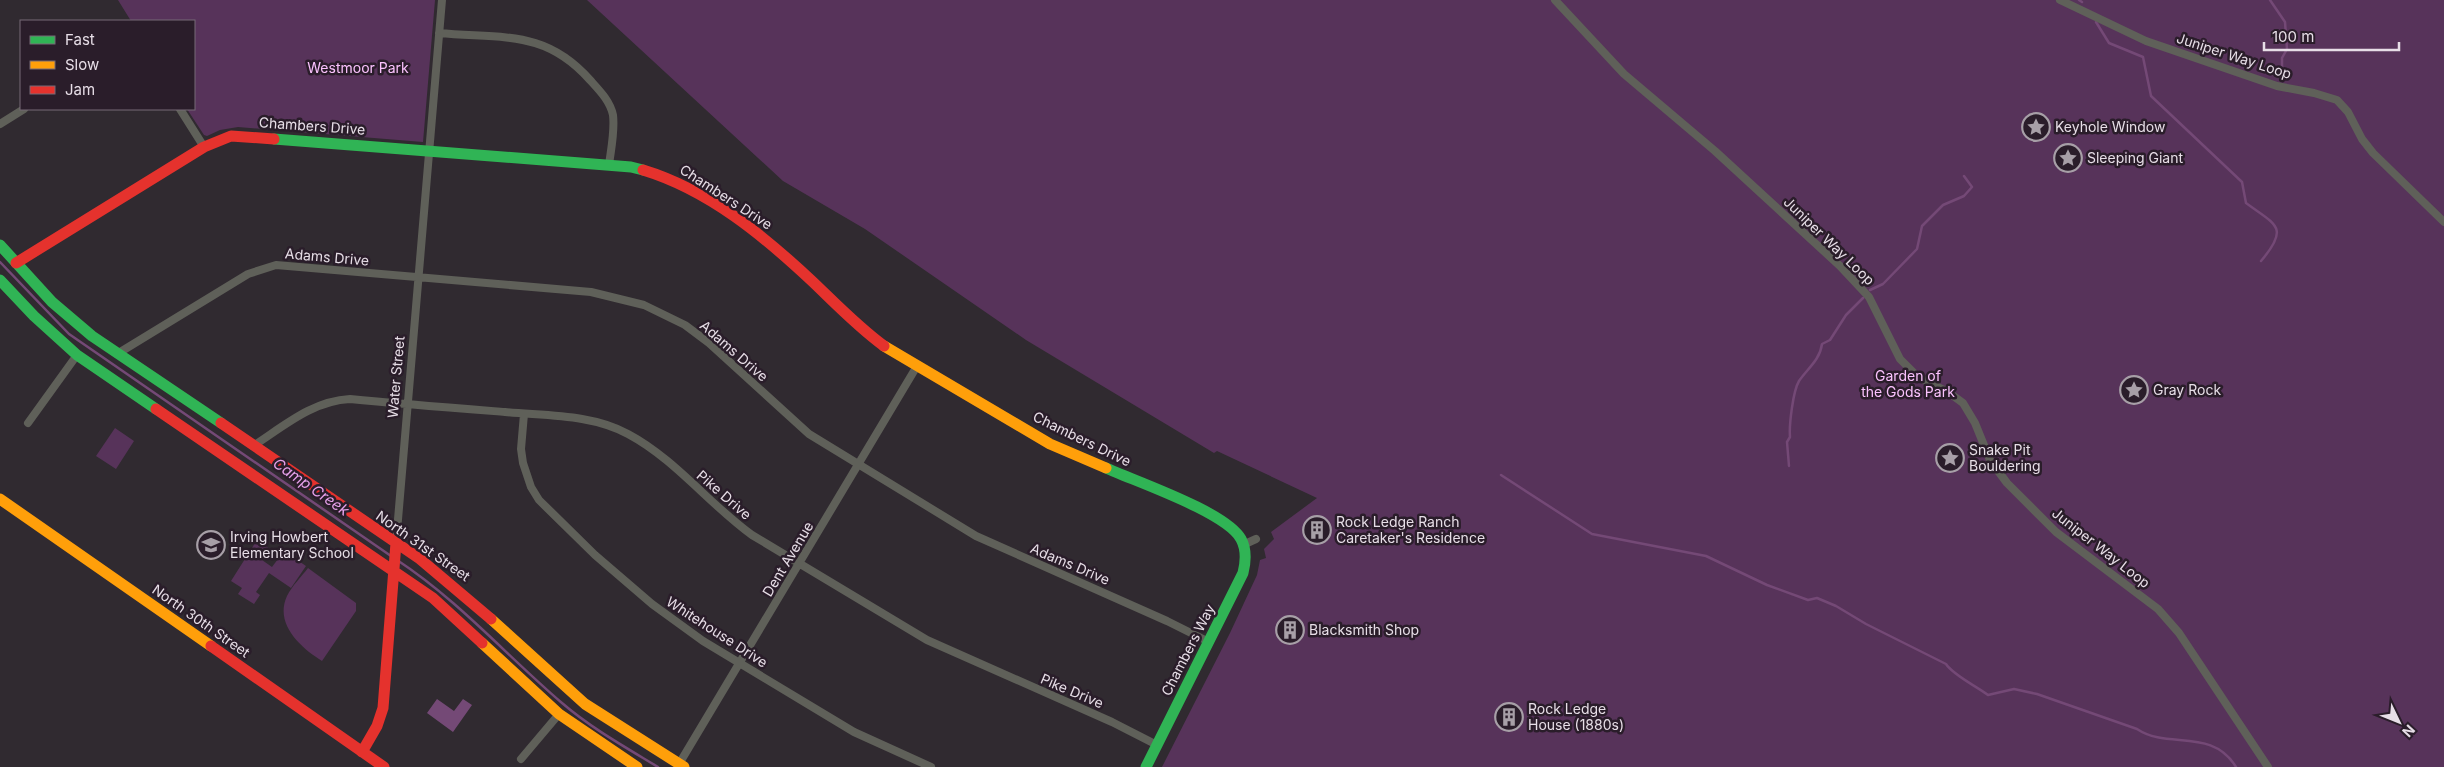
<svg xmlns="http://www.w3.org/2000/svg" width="2444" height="767" viewBox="0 0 2444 767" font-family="Inter,sans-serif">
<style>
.green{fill:#57335a}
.water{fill:#744976}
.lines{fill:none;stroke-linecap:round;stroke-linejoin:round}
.stream{stroke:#744976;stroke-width:2.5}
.street{stroke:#5f6059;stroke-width:8}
.fast{stroke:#30b455;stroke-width:11}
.slow{stroke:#ff9f0a;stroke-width:11}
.jam{stroke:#e5322d;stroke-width:11}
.labels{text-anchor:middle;stroke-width:5;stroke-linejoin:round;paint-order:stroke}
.street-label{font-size:14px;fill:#e7dee7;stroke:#2a1d2a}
.park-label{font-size:14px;fill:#fac2fd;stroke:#2a1d2a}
.poi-label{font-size:14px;fill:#e7dee7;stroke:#2a1d2a;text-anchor:start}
.water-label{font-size:15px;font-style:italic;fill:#e6a1ea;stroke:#2a1d2a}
</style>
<rect width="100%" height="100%" fill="#302a30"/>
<path class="green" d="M 118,0 L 435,0 L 423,142 L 238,127 L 220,130 L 207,136 L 204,135 L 187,109 L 194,109 L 194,21 L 131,21 Z
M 587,0 L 2444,0 L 2444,767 L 1162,767 L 1230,633 L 1257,575 L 1260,560 L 1266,558 L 1264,549 L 1274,539 L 1271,532 L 1317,498 L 1217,451 L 1214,453 L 1026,340 L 865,229 L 783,181 Z
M 115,428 L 134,441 L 116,469 L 96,456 Z
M 257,540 L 270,549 L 262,560 L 272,567 L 284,551 L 306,566 L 291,588 L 269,573 L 256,592 L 260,595 L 254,604 L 238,594 L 242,588 L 231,581 Z
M 308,568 L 356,603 L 356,611 L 322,661 C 301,648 274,624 287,596 C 292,586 301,577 308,568 Z"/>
<path class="water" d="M 437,699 L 454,711 L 463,699 L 472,705 L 453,732 L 427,713 Z"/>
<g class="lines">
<path class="stream" d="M 2079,0 L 2082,2
M 2270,0 L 2285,22 L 2287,49 L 2282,58 L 2282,75
M 2096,22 L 2109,43 L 2143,57 L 2151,96 L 2242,182 L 2246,203 C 2276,225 2290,227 2261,261
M 0,262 L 69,334 L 391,556
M 1870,290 L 1883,284 L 1917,249 L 1922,226 L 1943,205 L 1964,196 L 1972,187 L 1964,176
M 1789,466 L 1787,442 L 1790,437 C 1789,425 1793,391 1799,381 C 1807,369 1820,360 1822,344 L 1830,340 L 1846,315 L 1863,298
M 1501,475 L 1592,534 L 1706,556 L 1767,585 L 1808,600 L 1817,598 L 1836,606 L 1866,624 L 1946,664 C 1953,675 1976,686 1988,695 L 2014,689 L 2037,694 L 2137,729 C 2168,750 2212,727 2236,767
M 397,560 C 458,600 507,656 562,703 C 591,728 625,747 658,767"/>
<path class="street" d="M 1555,0 L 1624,74 L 1715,151 L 1840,266 L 1869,297 L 1900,359 L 1918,377 L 1948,392 L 1963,403 L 1975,423 L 1990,460 L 2007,483 L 2056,532 L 2158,609 L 2179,633 L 2268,767
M 2060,0 L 2146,41 L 2277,86 L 2314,93 L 2337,100 L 2348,112 L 2362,139 L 2373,153 L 2444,222
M 439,33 C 502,39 545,29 590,80 C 600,91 610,101 613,115 C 615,131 611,149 609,165
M 180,109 L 204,147
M 0,124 L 24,109
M 117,354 L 248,274 L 276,265 L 591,292 L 644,305 L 685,325 L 709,343 L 809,434 L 976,536 L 1167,621 L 1209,642
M 524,414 L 521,449 L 523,463 L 531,487 L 539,500 L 595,555 L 652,604 L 703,641 L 854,732 L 931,767
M 28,423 L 77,355
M 253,446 C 284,426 312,401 350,399 C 402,404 454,408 505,412 C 546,416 592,414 628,434 C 675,459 709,504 752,535 L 927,640 L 1112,722 L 1157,745
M 396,543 L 442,0
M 1245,544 L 1256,539
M 521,759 L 559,714
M 679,764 L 917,366"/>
<path class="fast" d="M 274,139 L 631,167 L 643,170
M 0,245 L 52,302 L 92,336 L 221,423
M 0,280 L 34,316 L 77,355 L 156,409
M 1106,468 C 1137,482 1226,512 1241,539 C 1247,550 1246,561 1243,573 L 1146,767"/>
<path class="slow" d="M 884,346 L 1050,444 L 1106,468
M 0,499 L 211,646
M 491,619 L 585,704 L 684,767
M 482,643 L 559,714 L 637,767"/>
<path class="jam" d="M 643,170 C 709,190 764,236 813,282 C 836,304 858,327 884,346
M 16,263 L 204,147 L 231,136 L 274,139
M 156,409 L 433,598 L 482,643
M 221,423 L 420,559 L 491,619
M 211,646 L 384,767
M 362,752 L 377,726 L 383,708 L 396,543"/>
</g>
<defs>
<symbol id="sight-ring" viewBox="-11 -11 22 22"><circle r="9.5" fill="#2a1d2a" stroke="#a79fa7" stroke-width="1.5"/><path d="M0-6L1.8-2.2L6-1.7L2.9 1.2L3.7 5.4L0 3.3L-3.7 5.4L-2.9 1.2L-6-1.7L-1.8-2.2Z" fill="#a79fa7"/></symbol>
<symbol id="building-ring" viewBox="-11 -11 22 22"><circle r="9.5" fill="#2a1d2a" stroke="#a79fa7" stroke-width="1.5"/><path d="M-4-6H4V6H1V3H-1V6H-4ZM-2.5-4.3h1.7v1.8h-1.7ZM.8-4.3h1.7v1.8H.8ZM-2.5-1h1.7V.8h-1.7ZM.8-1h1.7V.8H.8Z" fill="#a79fa7"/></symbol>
<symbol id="school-ring" viewBox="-11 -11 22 22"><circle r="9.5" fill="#2a1d2a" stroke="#a79fa7" stroke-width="1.5"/><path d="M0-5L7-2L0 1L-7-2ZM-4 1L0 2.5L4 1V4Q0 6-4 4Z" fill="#a79fa7"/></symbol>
</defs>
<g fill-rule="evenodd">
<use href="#sight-ring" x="2020" y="111" width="32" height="32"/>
<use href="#sight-ring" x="2052" y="142" width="32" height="32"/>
<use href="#sight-ring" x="2118" y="374" width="32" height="32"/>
<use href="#sight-ring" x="1934" y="442" width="32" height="32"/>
<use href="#building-ring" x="1301" y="514" width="32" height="32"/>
<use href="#school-ring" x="195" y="529" width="32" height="32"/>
<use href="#building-ring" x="1274" y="614" width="32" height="32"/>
<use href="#building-ring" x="1493" y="701" width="32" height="32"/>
</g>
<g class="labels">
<g class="street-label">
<text transform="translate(2234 56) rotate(18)" y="5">Juniper Way Loop</text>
<text transform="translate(312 126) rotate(4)" y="5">Chambers Drive</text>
<text transform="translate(726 197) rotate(33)" y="5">Chambers Drive</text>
<text transform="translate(1829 241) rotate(44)" y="5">Juniper Way Loop</text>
<text transform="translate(327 257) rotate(5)" y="5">Adams Drive</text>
<text transform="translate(734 351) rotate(41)" y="5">Adams Drive</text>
<text transform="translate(396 377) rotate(-85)" y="5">Water Street</text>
<text transform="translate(1082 439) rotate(26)" y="5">Chambers Drive</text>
<text transform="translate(724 495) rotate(41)" y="5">Pike Drive</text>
<text transform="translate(423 546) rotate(35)" y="5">North 31st Street</text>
<text transform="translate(2101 548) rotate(38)" y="5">Juniper Way Loop</text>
<text transform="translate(788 559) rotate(-59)" y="5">Dent Avenue</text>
<text transform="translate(1070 564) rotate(23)" y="5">Adams Drive</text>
<text transform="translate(201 621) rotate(35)" y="5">North 30th Street</text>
<text transform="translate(717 632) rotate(33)" y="5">Whitehouse Drive</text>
<text transform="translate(1188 650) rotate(-63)" y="5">Chambers Way</text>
<text transform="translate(1072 691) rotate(23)" y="5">Pike Drive</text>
</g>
<g class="park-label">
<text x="358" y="73">Westmoor Park</text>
<text x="1908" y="381">Garden of<tspan x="1908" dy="16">the Gods Park</tspan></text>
</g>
<g class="poi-label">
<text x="2055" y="132">Keyhole Window</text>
<text x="2087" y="163">Sleeping Giant</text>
<text x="2153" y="395">Gray Rock</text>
<text x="1969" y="455">Snake Pit<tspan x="1969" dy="16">Bouldering</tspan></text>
<text x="1336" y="527">Rock Ledge Ranch<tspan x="1336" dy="16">Caretaker's Residence</tspan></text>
<text x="230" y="542">Irving Howbert<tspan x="230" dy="16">Elementary School</tspan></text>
<text x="1309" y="635">Blacksmith Shop</text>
<text x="1528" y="714">Rock Ledge<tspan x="1528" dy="16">House (1880s)</tspan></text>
</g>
<g class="water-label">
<text transform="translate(311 487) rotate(35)" y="5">Camp Creek</text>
</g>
</g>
<rect x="20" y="20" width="175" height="90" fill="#2a1d2a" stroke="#766a76"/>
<rect x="30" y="36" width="25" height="8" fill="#30b455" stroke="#766a76"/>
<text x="65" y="45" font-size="15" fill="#e7dee7">Fast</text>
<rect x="30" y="61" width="25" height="8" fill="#ff9f0a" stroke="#766a76"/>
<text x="65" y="70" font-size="15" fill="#e7dee7">Slow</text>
<rect x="30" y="86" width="25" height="8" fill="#e5322d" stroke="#766a76"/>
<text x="65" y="95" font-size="15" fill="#e7dee7">Jam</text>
<g transform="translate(2399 722) rotate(133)" stroke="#2a1d2a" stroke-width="4" paint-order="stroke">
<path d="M0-4L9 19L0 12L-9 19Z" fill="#e7dee7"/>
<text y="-8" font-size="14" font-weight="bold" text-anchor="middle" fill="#e7dee7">N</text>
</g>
<path d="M2264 42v8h135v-8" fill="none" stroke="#e7dee7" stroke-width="2.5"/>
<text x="2272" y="42" font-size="15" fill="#e7dee7" stroke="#2a1d2a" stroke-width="4" paint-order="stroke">100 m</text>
</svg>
